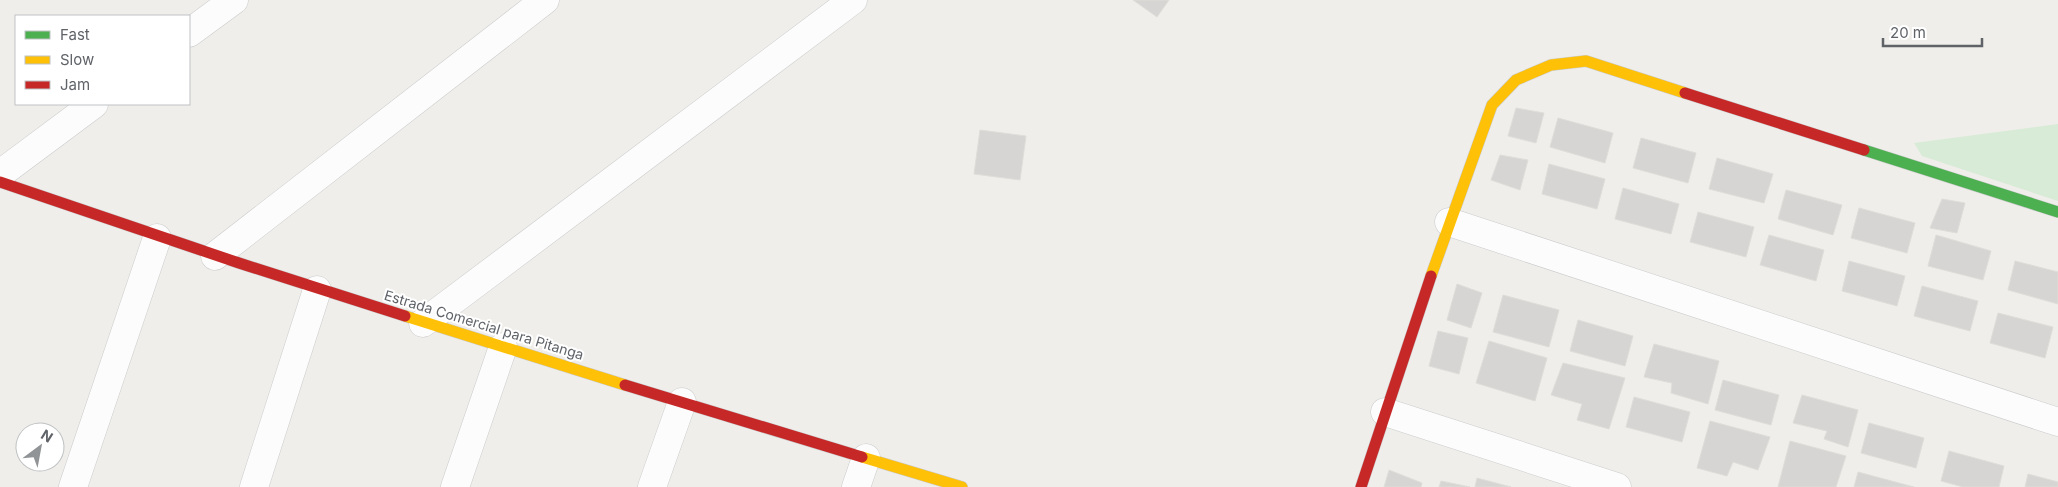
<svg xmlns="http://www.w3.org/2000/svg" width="2058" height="487" viewBox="0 0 2058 487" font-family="Inter,sans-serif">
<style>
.green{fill:#d8ebd6}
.building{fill:#d6d5d3;stroke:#deddd9}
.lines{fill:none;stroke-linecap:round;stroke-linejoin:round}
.street-casing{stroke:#cbcccc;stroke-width:29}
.fast-casing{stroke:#cacacb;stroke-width:12}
.slow-casing{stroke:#cacacb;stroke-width:12}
.jam-casing{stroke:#cacacb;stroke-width:12}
.street{stroke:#fdfcfc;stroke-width:28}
.fast{stroke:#4caf50;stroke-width:11}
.slow{stroke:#ffc107;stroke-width:11}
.jam{stroke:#c62828;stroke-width:11}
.labels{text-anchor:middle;stroke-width:4;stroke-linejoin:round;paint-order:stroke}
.street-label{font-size:14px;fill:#5f6368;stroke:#fff}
</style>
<rect width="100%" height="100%" fill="#efeeea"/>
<path class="green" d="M 2058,124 L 2058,201 L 1922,156 L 1914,143 Z"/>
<path class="building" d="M 1133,0 L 1169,0 L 1157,17 Z
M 1516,108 L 1544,113 L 1536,143 L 1508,136 Z
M 1558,118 L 1613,133 L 1605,163 L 1550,147 Z
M 980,130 L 1026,136 L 1020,180 L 974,174 Z
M 1641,138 L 1696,153 L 1688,183 L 1633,168 Z
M 1500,155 L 1528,160 L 1520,190 L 1491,180 Z
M 1717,158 L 1773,174 L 1764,203 L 1709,189 Z
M 1549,164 L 1605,179 L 1597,209 L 1542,194 Z
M 1623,188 L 1679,204 L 1671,234 L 1615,219 Z
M 1786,190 L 1842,205 L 1833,235 L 1778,219 Z
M 1942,199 L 1965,203 L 1957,233 L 1930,228 Z
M 1859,208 L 1915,223 L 1907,253 L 1851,238 Z
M 1698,212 L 1754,227 L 1746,257 L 1690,242 Z
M 1769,235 L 1824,250 L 1816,281 L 1760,265 Z
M 1936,235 L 1991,251 L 1983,280 L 1928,266 Z
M 1849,261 L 1905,276 L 1897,306 L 1842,291 Z
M 2015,261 L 2058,272 L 2058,304 L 2008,290 Z
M 1457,284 L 1482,293 L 1471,328 L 1447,320 Z
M 1922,286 L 1978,301 L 1970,331 L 1914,316 Z
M 1503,295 L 1559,310 L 1549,347 L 1493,332 Z
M 1998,313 L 2053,327 L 2045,358 L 1990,343 Z
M 1578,320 L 1633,336 L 1625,366 L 1570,351 Z
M 1438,331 L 1468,338 L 1459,374 L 1429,366 Z
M 1489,341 L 1547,358 L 1535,401 L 1476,383 Z
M 1654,344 L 1719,361 L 1708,404 L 1671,393 L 1672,383 L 1644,377 Z
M 1563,363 L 1625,378 L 1609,429 L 1577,420 L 1582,404 L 1551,395 Z
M 1723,380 L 1779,395 L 1771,425 L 1715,410 Z
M 1802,395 L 1858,410 L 1848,447 L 1824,439 L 1827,431 L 1793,423 Z
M 1634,397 L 1690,412 L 1682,442 L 1626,427 Z
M 1710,421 L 1770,437 L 1758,470 L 1733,462 L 1727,476 L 1697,468 Z
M 1869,423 L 1924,438 L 1916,468 L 1861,453 Z
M 1790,441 L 1846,456 L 1836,487 L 1778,487 Z
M 1949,451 L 2004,466 L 1999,487 L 1963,487 L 1941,481 Z
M 1389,470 L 1422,483 L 1421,487 L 1384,487 Z
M 1858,472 L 1914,487 L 1854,487 Z
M 2028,474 L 2058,482 L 2058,487 L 2025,487 Z
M 1477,478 L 1511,487 L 1475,487 Z
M 1441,481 L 1470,487 L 1439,487 Z"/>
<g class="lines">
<defs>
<path id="street" d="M 189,33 L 234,0
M 0,174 L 94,104
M 1449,222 L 2058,422
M 215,256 L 545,0
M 423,323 L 853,0
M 1385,412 L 1617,487
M 73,487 L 157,238
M 254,487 L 317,290
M 455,487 L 503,347
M 652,487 L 682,402
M 856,487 L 866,458"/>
<path id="fast" d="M 1864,150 L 2058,212"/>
<path id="slow" d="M 1431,276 L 1492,105 L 1516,80 L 1551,65 L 1586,61 L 1685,93
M 405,316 L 625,385
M 862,457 L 962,487"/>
<path id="jam" d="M 1685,93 L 1864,150
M 0,182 L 239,263 L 405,316
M 625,385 L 862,457
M 1361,487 L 1431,276"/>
</defs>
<use href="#street" class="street-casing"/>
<use href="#fast" class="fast-casing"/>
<use href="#slow" class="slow-casing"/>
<use href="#jam" class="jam-casing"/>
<use href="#street" class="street"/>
<use href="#fast" class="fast"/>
<use href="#slow" class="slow"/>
<use href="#jam" class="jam"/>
</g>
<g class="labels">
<g class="street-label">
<text transform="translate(484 325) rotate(17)" y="5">Estrada Comercial para Pitanga</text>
</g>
</g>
<rect x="15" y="15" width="175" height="90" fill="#ffffff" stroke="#bfc1c3"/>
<rect x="25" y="31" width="25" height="8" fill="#4caf50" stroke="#bfc1c3"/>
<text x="60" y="40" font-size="15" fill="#5f6368">Fast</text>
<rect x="25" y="56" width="25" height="8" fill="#ffc107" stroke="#bfc1c3"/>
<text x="60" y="65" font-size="15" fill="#5f6368">Slow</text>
<rect x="25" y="81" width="25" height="8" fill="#c62828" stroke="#bfc1c3"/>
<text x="60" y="90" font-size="15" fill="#5f6368">Jam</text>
<g transform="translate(40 447) rotate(32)"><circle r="24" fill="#ffffff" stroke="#bfc1c3"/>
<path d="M0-4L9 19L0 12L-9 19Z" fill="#919496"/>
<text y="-8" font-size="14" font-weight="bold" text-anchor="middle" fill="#5f6368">N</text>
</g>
<path d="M1883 38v8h99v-8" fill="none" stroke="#5f6368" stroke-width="2.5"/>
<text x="1890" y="38" font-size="15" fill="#5f6368" stroke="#ffffff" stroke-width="4" paint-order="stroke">20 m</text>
</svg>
